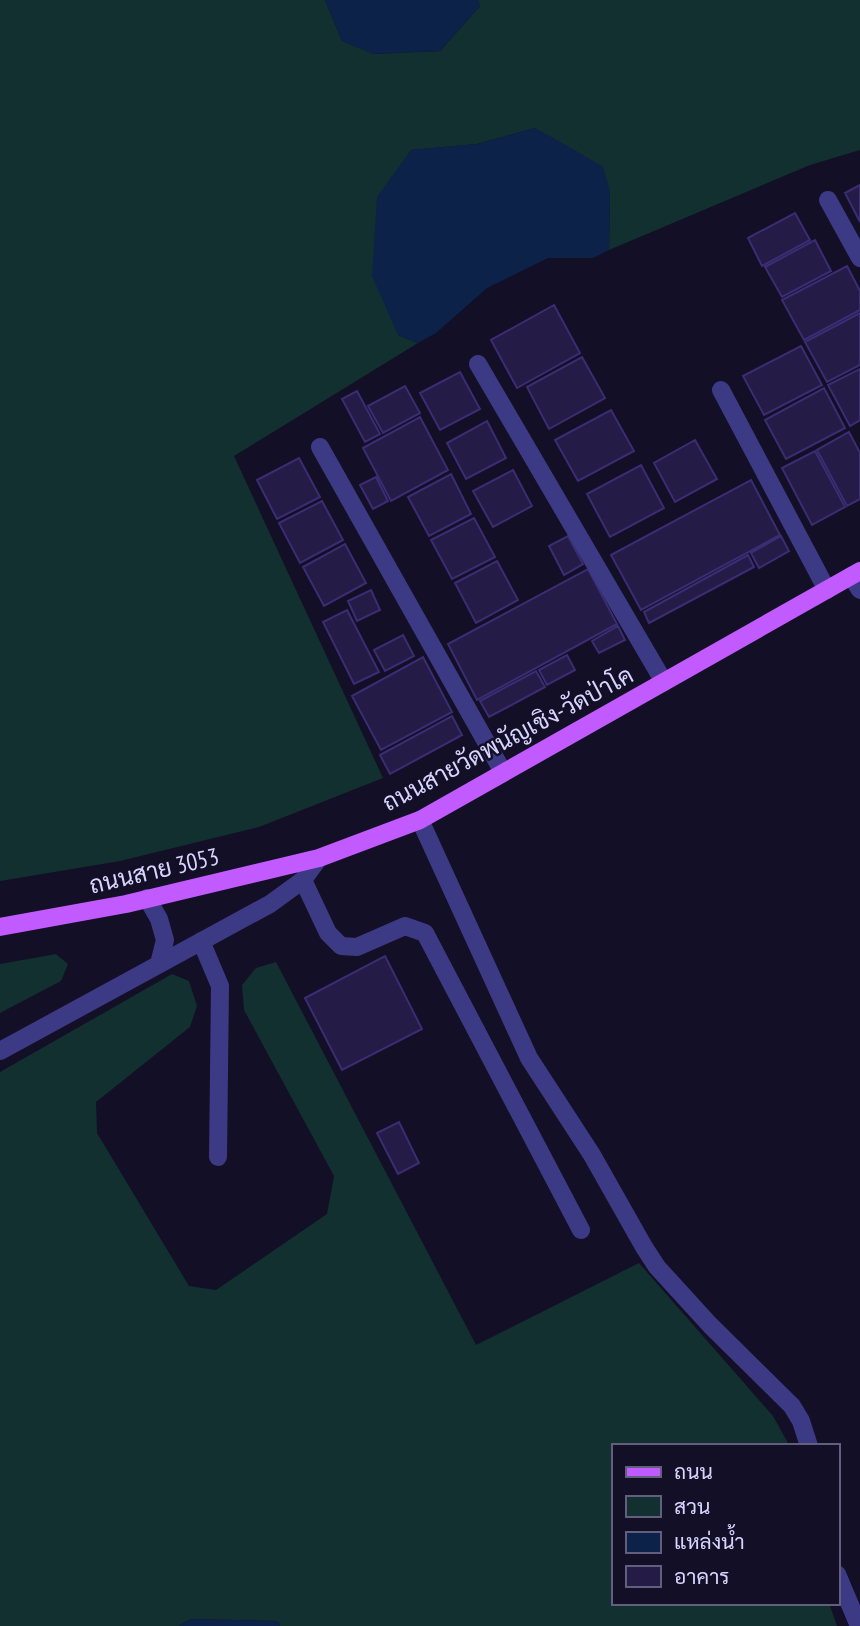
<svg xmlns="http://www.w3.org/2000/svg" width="860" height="1626" viewBox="0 0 860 1626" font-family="'PT Sans Narrow',Sarabun,sans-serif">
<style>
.green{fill:#12302f}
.water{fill:#0c2248}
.building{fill:#241b47;stroke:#3b2d73;stroke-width:2}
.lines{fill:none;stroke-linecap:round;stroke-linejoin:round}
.minor{stroke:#3d3a85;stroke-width:18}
.major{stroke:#c25bff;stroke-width:18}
.labels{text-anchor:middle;stroke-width:5;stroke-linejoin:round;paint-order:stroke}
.street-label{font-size:24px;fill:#d9d4ff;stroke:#130f26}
</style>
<rect width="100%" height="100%" fill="#130f26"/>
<path class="green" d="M 0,0 L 325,0 L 342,41 L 374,54 L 440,51 L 480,6 L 478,0 L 860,0 L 860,150 L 810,165 L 609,250 L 610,191 L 535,128 L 477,144 L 411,150 L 398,335 L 418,343 L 234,456 L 383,778 L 259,827 L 120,861 L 0,881 Z
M 56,954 L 68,964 L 61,981 L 0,1013 L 0,964 Z
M 276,962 L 476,1345 L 639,1263 L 773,1416 L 788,1443 L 788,1446 L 613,1446 L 613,1603 L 829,1603 L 837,1626 L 280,1626 L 278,1621 L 191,1619 L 179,1626 L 0,1626 L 0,1072 L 172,974 L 189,981 L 197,1006 L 190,1027 L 96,1102 L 97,1133 L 189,1286 L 216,1290 L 327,1214 L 334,1176 L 244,1010 L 242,985 L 256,968 Z"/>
<path class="water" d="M 325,0 L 478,0 L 480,6 L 440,51 L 373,54 L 342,41 Z
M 535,128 L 578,152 L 603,167 L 610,191 L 609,250 L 593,258 L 548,258 L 487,288 L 436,333 L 418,343 L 398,335 L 372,276 L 377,197 L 411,150 L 477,144 Z
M 191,1619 L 278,1621 L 280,1626 L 179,1626 Z"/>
<path class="building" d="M 860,185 L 860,222 L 845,193 Z
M 795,213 L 810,240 L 762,266 L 748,238 Z
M 815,240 L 831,271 L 782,297 L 765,267 Z
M 847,266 L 860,291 L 860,310 L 804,340 L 782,300 Z
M 554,305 L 580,353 L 517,388 L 491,340 Z
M 860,313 L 860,365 L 827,382 L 805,342 Z
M 801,346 L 822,385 L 764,415 L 743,376 Z
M 582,357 L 605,398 L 549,429 L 527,387 Z
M 860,369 L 860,420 L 850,426 L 828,385 Z
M 460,372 L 480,409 L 440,430 L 420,393 Z
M 405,386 L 420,413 L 383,433 L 368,406 Z
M 824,388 L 845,428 L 786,459 L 765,420 Z
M 357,391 L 380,434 L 365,442 L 342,399 Z
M 611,410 L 634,451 L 578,481 L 555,440 Z
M 420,417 L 448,470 L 391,501 L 363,448 Z
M 487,421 L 506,458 L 466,479 L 447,443 Z
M 849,432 L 860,453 L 860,499 L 847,506 L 817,450 Z
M 695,440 L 717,479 L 675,502 L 654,463 Z
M 815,451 L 845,507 L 812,525 L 782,468 Z
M 299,458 L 320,497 L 277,519 L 257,480 Z
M 641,465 L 664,508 L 610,537 L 587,494 Z
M 513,470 L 532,506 L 493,527 L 473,491 Z
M 451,474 L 471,514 L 429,536 L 408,497 Z
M 376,477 L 388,501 L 373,509 L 360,485 Z
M 751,480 L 780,535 L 641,610 L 611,555 Z
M 322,501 L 343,540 L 300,563 L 279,523 Z
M 474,518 L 495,557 L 452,579 L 431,540 Z
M 568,536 L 583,564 L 564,575 L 549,546 Z
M 781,536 L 789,551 L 759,568 L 751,553 Z
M 345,544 L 366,583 L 324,606 L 303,567 Z
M 748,555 L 754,567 L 649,623 L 644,612 Z
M 497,561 L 518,600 L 476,623 L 455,583 Z
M 588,569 L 617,624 L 477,700 L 448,644 Z
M 371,590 L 380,610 L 357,621 L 348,601 Z
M 347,610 L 379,672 L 354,684 L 323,622 Z
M 618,626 L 625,640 L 599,653 L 592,641 Z
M 403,635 L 414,656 L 385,671 L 374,650 Z
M 567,655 L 575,670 L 547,685 L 539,670 Z
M 423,657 L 452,712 L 381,750 L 352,696 Z
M 536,671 L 545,687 L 489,717 L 480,701 Z
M 452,716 L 462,735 L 390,774 L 380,755 Z
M 385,956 L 422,1029 L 342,1070 L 305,998 Z
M 399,1122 L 419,1163 L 398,1174 L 377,1133 Z"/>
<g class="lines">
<path class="minor" d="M 828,200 L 860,258
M 478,364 L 664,682
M 721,390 L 827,590
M 320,447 L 503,772
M 851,576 L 860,590
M 420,820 L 529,1058 L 592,1155 L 644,1247 L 657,1267 L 710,1325 L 792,1406 L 801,1421 L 809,1446
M 303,880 L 328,933 L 341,946 L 357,947 L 405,926 L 425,933 L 581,1230
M 147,898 L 159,919 L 165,940 L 159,964
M 201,941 L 220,986 L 218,1157
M 0,1051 L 270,904 L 303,880 L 319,858
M 837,1574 L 859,1626"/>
<path class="major" d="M 0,927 L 126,904 L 319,858 L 420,820 L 860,571"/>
</g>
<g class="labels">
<g class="street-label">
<text transform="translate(508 739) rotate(-28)" y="8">ถนนสายวัดพนัญเชิง-วัดป่าโค</text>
<text transform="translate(154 871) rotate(-13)" y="8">ถนนสาย 3053</text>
</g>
</g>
<rect x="612" y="1444" width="228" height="161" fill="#130f26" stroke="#625e7d" stroke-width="2"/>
<rect x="626" y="1467" width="35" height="10" fill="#c25bff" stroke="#625e7d" stroke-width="2"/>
<text x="674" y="1479" font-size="21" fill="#d9d4ff">ถนน</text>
<rect x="626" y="1496" width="35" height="21" fill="#12302f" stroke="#625e7d" stroke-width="2"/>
<text x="674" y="1514" font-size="21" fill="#d9d4ff">สวน</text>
<rect x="626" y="1532" width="35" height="21" fill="#0c2248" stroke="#625e7d" stroke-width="2"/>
<text x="674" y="1549" font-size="21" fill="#d9d4ff">แหล่งน้ำ</text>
<rect x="626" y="1566" width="35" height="21" fill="#241b47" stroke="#625e7d" stroke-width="2"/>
<text x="674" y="1584" font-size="21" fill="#d9d4ff">อาคาร</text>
</svg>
